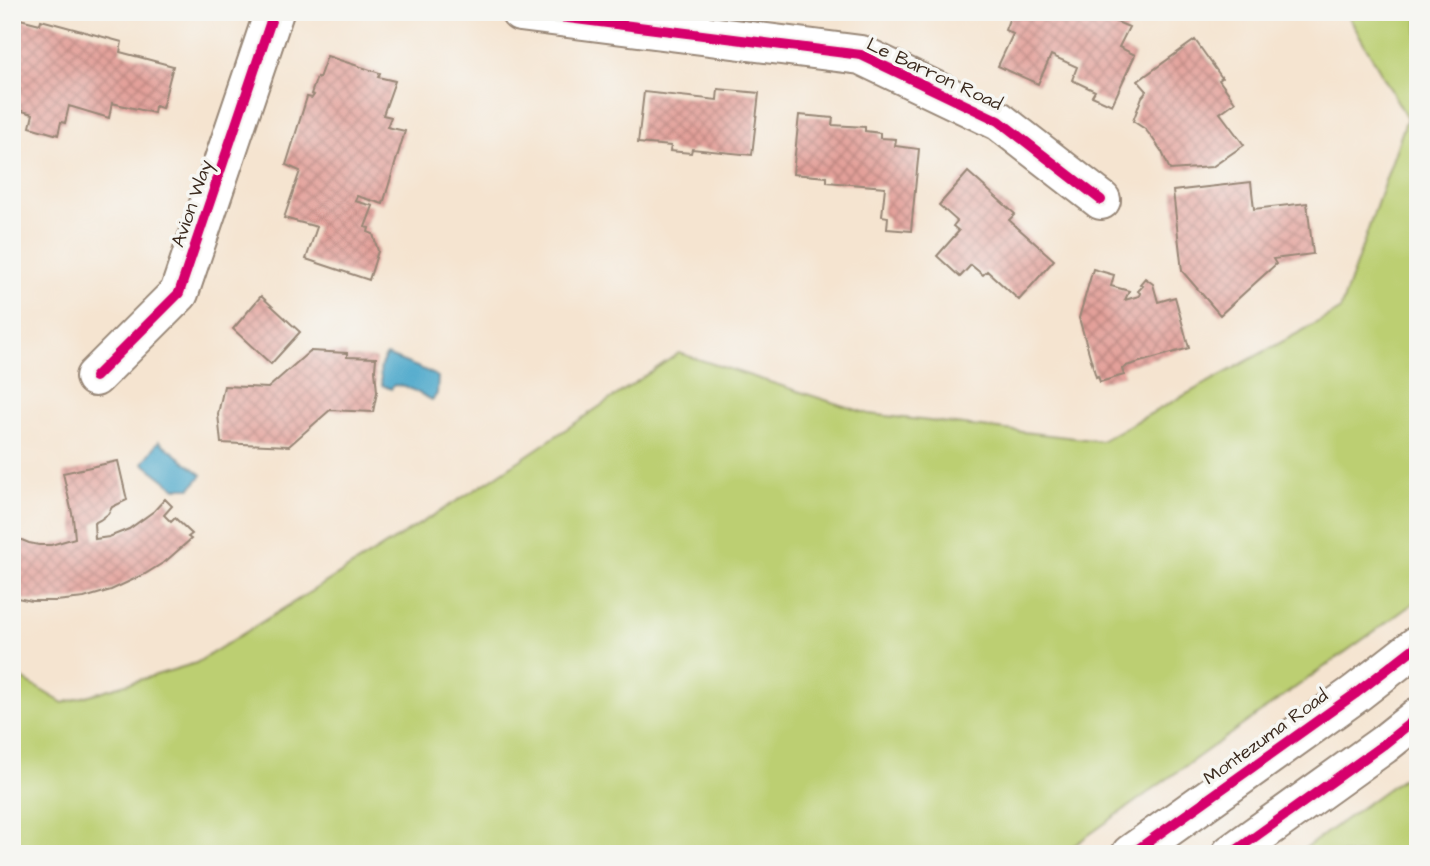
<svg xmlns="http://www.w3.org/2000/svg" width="1430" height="866" viewBox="0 0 1430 866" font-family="'Architects Daughter',sans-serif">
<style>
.grass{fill:#bccf72;stroke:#7c7c48;stroke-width:2}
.water{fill:#4ba7ca;stroke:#436874;stroke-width:2}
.building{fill:url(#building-cross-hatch)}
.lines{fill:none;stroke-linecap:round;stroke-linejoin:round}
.minor-casing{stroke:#988777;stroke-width:42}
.major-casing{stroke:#988777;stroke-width:42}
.minor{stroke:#fff;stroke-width:38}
.major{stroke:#fff;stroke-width:38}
.cycleway-casing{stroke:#f6f6f2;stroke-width:15}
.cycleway{stroke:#d6006c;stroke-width:10}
.labels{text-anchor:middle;stroke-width:7;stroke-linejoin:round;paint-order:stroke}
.street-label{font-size:19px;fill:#3b2a1e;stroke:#f6f6f2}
</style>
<defs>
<pattern id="building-cross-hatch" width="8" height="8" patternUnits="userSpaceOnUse" patternTransform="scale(1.75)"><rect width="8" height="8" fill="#e3a09a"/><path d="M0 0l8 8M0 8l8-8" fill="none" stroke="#b9837d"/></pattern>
</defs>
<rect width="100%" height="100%" fill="#f6f6f2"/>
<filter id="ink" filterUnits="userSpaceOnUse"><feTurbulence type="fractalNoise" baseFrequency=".0143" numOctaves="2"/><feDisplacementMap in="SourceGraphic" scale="14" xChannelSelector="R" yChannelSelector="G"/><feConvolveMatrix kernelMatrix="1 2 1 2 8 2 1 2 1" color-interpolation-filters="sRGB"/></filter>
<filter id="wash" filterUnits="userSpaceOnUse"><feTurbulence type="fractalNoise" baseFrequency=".00686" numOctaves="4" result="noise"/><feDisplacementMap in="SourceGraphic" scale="28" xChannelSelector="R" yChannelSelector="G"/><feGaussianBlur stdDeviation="1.57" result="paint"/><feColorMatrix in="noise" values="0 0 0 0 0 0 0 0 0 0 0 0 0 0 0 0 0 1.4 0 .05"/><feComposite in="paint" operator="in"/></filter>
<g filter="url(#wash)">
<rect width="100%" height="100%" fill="#f5e4d0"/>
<path class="grass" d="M 1346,12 L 1418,12 L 1418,600 L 1062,854 L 12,854 L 12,673 L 63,703 L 196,663 L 492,479 L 679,353 L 869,414 L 1101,441 L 1340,310 L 1407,118 Z
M 1418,767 L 1418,854 L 1297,854 Z"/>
<path class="water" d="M 387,355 C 404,363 422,367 438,377 L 437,394 L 432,400 L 405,386 L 394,385 L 391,389 L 382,385 C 380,374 378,365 387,355 Z
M 159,441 L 202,475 L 191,488 L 175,488 L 143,463 Z"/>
<g id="blocks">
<path class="building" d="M 904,12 L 948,12 L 947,18 L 904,14 Z
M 1012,12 L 1104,12 L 1107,14 L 1105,17 L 1129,27 L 1119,47 L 1135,55 L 1112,105 L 1092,96 L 1095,91 L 1072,80 L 1077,67 L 1051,55 L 1038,84 L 998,66 L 1013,34 L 1005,30 Z
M 12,17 L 40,24 L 41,20 L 122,42 L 120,52 L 173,66 L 162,108 L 155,106 L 154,113 L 112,103 L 109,118 L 69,106 L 65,123 L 61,122 L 58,135 L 30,127 L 33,114 L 15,109 L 20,89 L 12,87 Z
M 1195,40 L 1222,78 L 1219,80 L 1235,102 L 1220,113 L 1244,145 L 1212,167 L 1170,170 L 1162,152 L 1153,139 L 1145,129 L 1133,121 L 1142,97 L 1147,91 L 1138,81 Z
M 327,56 L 380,73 L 378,77 L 395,81 L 383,115 L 391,117 L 387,127 L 405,131 L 383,204 L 357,196 L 355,201 L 373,206 L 365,227 L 369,228 L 368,232 L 373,234 L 378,251 L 369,280 L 306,259 L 317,227 L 284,218 L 300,171 L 286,165 L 307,97 L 312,98 L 314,95 L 311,94 L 317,77 L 319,78 Z
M 718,89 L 759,93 L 752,155 L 692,149 L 691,153 L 670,151 L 671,146 L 638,143 L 644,92 L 717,100 Z
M 799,115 L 833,118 L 832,125 L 865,127 L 865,131 L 880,133 L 880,138 L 896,139 L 895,146 L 919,149 L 911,231 L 887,229 L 888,217 L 882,216 L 885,187 L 827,182 L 827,177 L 793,174 Z
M 968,172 L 1015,214 L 1009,220 L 1054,260 L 1019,300 L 987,271 L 983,275 L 971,265 L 960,277 L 937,256 L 959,231 L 953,226 L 957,221 L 939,205 Z
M 1251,182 L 1254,209 L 1307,203 L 1313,254 L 1273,259 L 1276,264 L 1220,315 L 1182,271 L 1173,191 Z
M 1093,269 L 1114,275 L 1111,286 L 1129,291 L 1125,300 L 1139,296 L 1140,293 L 1138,291 L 1143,286 L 1140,284 L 1145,278 L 1153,284 L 1158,302 L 1175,297 L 1189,348 L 1126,366 L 1126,367 L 1122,369 L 1124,375 L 1100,382 L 1098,376 L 1096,377 L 1079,318 Z
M 261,296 L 300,332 L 271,364 L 233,329 Z
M 310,351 L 347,353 L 347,357 L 376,358 L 375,370 L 377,392 L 373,412 L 330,410 L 289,446 L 221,443 L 218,414 L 224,386 L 268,388 Z
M 118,461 L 127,500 L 112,507 L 108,514 L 100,520 L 94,523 L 95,539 L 109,537 L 129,529 L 154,511 L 165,499 L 172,506 L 164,515 L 171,522 L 175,518 L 192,534 L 188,537 L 191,539 L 166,561 L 145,574 L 111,590 L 84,598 L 56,601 L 32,601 L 12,597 L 12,536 L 29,543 L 39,545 L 51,545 L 75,538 L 73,518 L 63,473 Z"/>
</g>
</g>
<g filter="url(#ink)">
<use href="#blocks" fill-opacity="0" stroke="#988777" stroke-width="2"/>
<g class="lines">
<defs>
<path id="minor" d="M 520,12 L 861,55 L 999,121 L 1101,200
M 95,377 L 179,293 L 274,12"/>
<path id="major" d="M 1131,854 L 1355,694 L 1418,645
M 1231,854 L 1383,745 L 1418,717"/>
</defs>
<use href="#minor" class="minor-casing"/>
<use href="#major" class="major-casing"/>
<use href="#minor" class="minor"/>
<use href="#major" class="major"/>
<defs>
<path id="cycleway" d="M 520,12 L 861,55 L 999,121 L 1101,200
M 95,377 L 179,293 L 274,12
M 1131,854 L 1355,694 L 1418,645
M 1231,854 L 1383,745 L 1418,717"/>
</defs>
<use href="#cycleway" class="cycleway-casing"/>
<use href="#cycleway" class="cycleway"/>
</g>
</g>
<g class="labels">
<g class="street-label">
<text transform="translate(935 73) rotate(25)" y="7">Le Barron Road</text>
<text transform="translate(191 203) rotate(-71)" y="7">Avion Way</text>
<text transform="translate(1265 736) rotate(-36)" y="7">Montezuma Road</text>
</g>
</g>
<rect width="1430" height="866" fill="none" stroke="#f6f6f2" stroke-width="42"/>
</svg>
